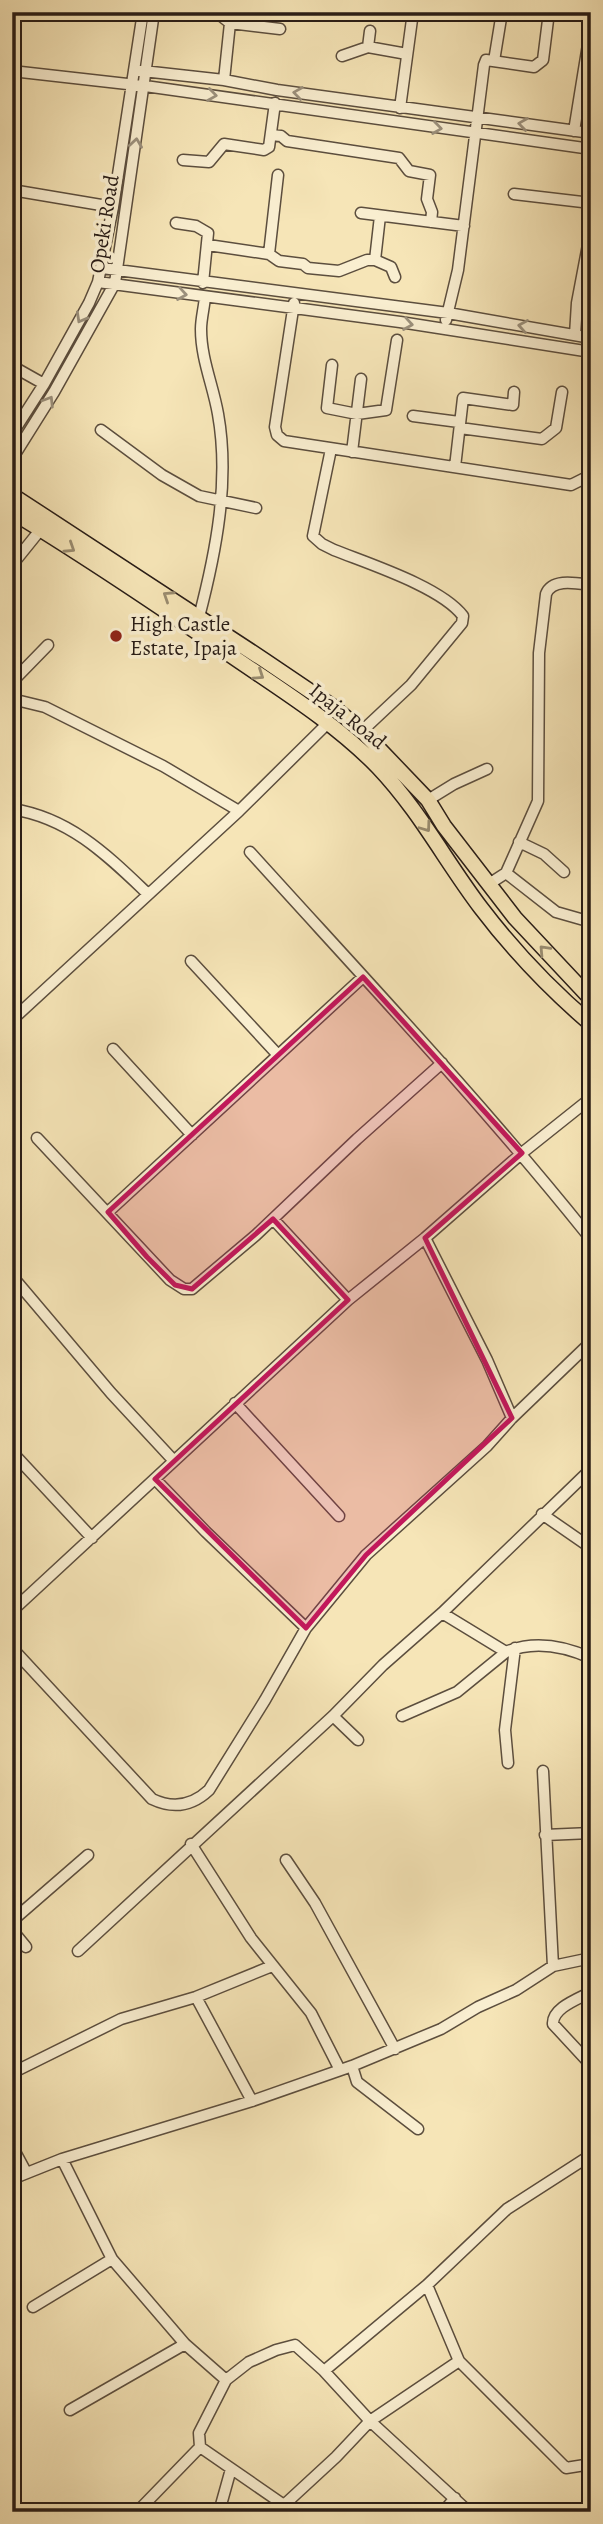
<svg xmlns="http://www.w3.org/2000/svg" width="603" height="2524" viewBox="0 0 603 2524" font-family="Alegreya,serif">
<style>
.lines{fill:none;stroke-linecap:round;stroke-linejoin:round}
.minor-casing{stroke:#5c4e3e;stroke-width:13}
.major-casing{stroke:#281c16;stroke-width:17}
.minor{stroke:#f9eed0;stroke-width:10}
.major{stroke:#f6e5b7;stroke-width:14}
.oneway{stroke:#9b907c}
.oneway2{stroke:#998b6f}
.marked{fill:#c2185b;fill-opacity:0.2;stroke:#c2185b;stroke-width:5;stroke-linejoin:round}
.poi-dot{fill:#8f2418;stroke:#f9eed0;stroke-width:2.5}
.labels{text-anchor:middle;stroke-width:7;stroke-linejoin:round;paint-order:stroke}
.street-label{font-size:21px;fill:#281c16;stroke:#f9eed0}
.poi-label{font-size:21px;fill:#281c16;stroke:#f9eed0;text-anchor:start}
</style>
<rect width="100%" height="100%" fill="#f6e5b7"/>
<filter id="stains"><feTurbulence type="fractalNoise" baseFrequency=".00286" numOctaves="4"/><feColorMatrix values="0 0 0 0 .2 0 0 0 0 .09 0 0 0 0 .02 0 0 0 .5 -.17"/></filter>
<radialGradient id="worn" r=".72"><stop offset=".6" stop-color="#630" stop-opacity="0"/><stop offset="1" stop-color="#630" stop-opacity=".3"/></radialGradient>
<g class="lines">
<defs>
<path id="minor" d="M 216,12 L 230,23
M 12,26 L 14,12
M 370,31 L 368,47 L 407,54
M 342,56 L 368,47
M 494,61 L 502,12
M 134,70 L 224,80 L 277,90 L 591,133
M 12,71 L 145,86 L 591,149
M 224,80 L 230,23 L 280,29
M 400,108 L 413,12
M 574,131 L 591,26
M 271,135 L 281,136 L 287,141 L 399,158 L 409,171 L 430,175 L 427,199 L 432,212 L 431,222
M 183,160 L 209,162 L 224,144 L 264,150 L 269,147 L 275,103
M 12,190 L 113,207
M 514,194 L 591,203
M 361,213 L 464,226
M 176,223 L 196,226 L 208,233 L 203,283
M 208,245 L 269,254 L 279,261 L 303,264 L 308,268 L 339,271 L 367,260 L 375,260 L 391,267 L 395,277
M 269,254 L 278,175
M 375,260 L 380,216
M 102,268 L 448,313 L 591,338
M 98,282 L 400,322 L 591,352
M 294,303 L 275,427 L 277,435 L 284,441 L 571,485 L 591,475
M 446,320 L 458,270 L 484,65 L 486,60 L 534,67 L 543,60 L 549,12
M 575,335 L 577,303 L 591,229
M 332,365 L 327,408 L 357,414 L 386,410 L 397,340
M 12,366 L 44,384
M 413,416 L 459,422
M 460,428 L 542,439 L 556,428 L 562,392
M 101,430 L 162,475 L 199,496 L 256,508
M 12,434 L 44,384 L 89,303 L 98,282 L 113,207 L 143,12
M 331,449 L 313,536 L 322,544 L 334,550 C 369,564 441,587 463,616 L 462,623 L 411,685 L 362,731
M 352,452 L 361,379
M 12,459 L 54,392 L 115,283 L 154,12
M 455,467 L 463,398 L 513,405 L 514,392
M 12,565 L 41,529
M 199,617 C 216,552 230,481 218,414 C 213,385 201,359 201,329 C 201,319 204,308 205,297
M 12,682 L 48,645
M 12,699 L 45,707 L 163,766 L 239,811
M 428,800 L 454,784 L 487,769
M 12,809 C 70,818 107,855 148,894
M 519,842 L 544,854 L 564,872
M 250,852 C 364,978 480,1101 586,1233
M 506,873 L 556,912 L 591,922
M 489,884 L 506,873 L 538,801 L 539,653 L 546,594 C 552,578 576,583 591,585
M 191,961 L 278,1055
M 12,1020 L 239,811 L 329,722
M 113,1049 L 192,1135
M 37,1138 L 170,1280 L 184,1289 L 192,1289 L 256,1235 L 357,1139 L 442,1063
M 108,1212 L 363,977
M 273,1219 L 348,1300
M 425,1238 L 487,1360 L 512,1418
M 12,1276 L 111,1393 L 174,1461
M 235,1403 L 339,1516
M 12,1452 L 92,1538
M 155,1479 L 206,1532 L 306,1628
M 542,1514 L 591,1548
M 12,1611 L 348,1300 L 425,1238 L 522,1153 L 591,1098
M 442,1613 L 506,1652 C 534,1640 564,1646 591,1658
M 12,1648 L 152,1799 C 173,1809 192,1806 209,1790 L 265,1700 L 306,1628 L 366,1555 L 487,1446 L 512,1418 L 591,1342
M 333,1716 L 358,1740
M 402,1716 L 457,1692 L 506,1652
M 508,1763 L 505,1730 L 515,1648
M 543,1771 L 553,1966
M 545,1835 L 591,1833
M 191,1844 L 251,1938 L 311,2013 L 340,2070
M 286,1860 L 315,1903 L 395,2049
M 12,1921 L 88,1855
M 12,1930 L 26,1947
M 78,1951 L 333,1716 L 383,1665 L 442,1613 L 591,1469
M 591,1992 C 578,1999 552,2008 553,2024 L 591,2065
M 196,1997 L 252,2101
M 352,2066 L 357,2082 L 418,2129
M 12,2073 L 121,2019 L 196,1997 L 272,1966
M 12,2146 L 26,2172
M 62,2159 L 112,2259 L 185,2344 L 226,2380
M 12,2179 L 62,2159 L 252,2101 L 352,2066 L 441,2029 L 478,2007 L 516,1990 L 553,1966 L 591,1958
M 427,2285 L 459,2361 L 566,2468 L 591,2464
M 33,2307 L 112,2259
M 324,2371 L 427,2285 L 507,2209 L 591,2155
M 70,2410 L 185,2344
M 200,2447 L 284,2505
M 137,2512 L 200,2447 L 199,2433 L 226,2380 L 249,2362 L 276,2350 L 295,2345 L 324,2371 L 370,2421 L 469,2512
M 219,2512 L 231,2469
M 281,2512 L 284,2505 L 336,2457 L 370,2421 L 459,2361
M 443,2512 L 455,2498"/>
<path id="major" d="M 12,495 L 264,660 L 332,706 L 362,731 L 428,800 L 444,826 L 515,918 L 591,999
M 12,512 C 85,556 156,604 226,652 C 278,688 333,721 378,767 C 419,810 446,862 481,908 C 513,950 551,990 591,1024"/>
</defs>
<use href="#minor" class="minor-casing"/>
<use href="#major" class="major-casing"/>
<use href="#minor" class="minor"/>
<use href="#major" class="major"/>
</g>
<defs><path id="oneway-chevron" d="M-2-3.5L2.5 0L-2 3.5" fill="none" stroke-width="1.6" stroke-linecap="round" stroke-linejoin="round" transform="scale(1.75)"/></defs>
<g class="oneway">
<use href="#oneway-chevron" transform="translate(298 93) rotate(-172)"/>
<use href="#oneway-chevron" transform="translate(212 95) rotate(8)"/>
<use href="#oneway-chevron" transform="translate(523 124) rotate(-172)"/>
<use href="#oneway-chevron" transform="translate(437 128) rotate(8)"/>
<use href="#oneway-chevron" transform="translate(136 143) rotate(-82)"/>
<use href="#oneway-chevron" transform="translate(182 294) rotate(9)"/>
<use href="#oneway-chevron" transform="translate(81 318) rotate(119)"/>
<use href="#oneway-chevron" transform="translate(408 324) rotate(9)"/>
<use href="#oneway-chevron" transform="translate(523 326) rotate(-170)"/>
<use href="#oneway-chevron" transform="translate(49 401) rotate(-58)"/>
</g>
<g class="oneway2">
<use href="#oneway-chevron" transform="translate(70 548) rotate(33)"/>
<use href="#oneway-chevron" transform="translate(168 596) rotate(-147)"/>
<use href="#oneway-chevron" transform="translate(259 675) rotate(34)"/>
<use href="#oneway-chevron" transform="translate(426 827) rotate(54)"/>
<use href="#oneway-chevron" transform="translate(544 950) rotate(-133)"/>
</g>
<path class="marked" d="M 363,977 L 522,1153 L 425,1238 L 512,1418 L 366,1555 L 306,1628 L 155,1479 L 348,1300 L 273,1219 L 192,1289 L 175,1285 L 147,1257 L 108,1212 Z"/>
<circle class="poi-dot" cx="116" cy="636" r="7"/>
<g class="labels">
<g class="street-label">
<text transform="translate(104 224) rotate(-81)" y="7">Opeki Road</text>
<text transform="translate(348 716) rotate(39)" y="7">Ipaja Road</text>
</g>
<g class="poi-label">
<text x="130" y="631">High Castle<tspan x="130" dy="24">Estate, Ipaja</tspan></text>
</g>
</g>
<rect width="603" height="2524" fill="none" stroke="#f6e5b7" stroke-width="42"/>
<rect x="14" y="14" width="575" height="2496" fill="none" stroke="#281c16" stroke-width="3.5"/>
<rect x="21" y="21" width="561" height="2482" fill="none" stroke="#281c16" stroke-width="2"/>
<rect width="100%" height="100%" filter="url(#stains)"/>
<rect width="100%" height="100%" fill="url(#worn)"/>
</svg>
